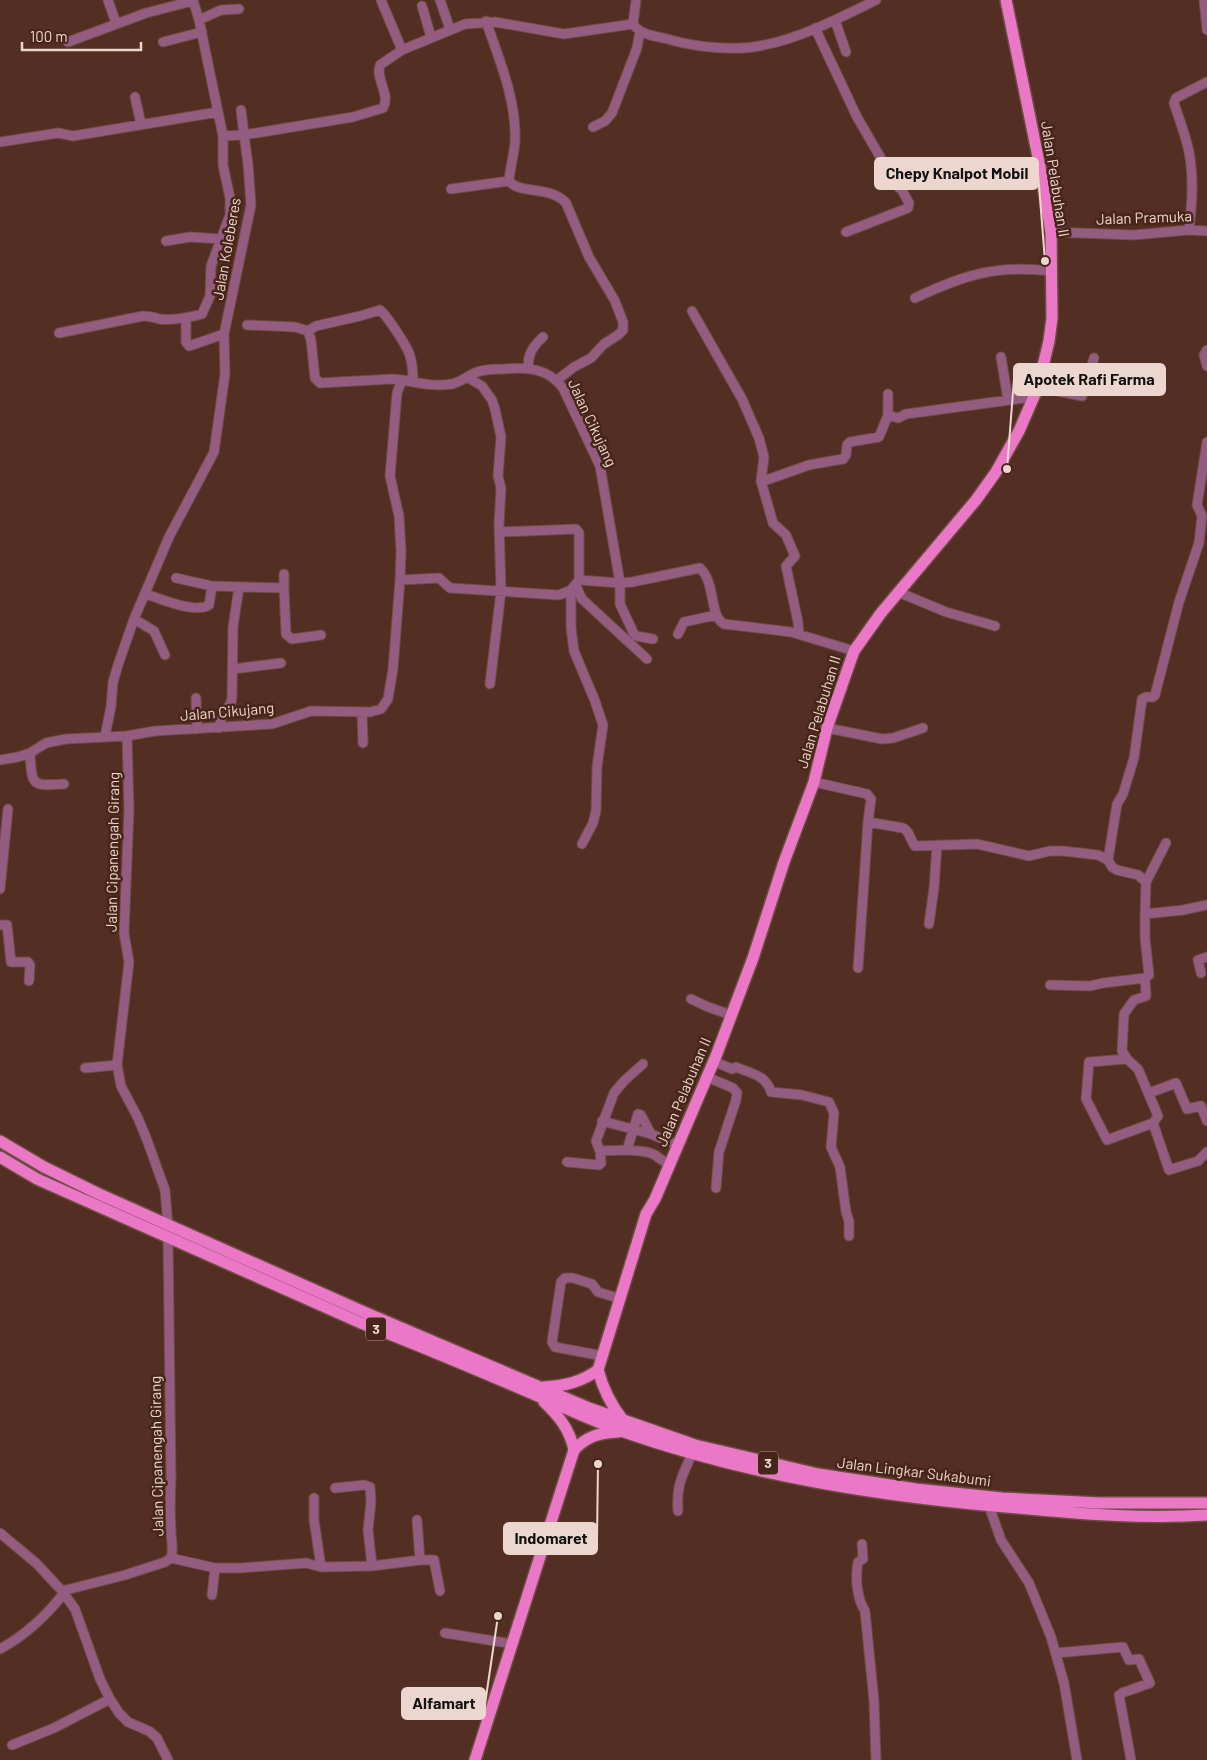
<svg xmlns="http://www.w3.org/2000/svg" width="1207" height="1760" viewBox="0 0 1207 1760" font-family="Barlow,sans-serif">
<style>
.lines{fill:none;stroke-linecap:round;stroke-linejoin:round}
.minor-casing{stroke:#6e4d41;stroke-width:11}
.major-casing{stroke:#6e4d41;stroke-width:14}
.minor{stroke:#935c80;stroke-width:9}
.major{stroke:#ea78c6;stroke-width:11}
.labels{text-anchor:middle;stroke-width:5;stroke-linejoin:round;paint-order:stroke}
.shield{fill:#472518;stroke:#bba197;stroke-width:1}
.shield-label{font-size:14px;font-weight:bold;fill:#edd6cd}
.street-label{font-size:15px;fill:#edd6cd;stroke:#472518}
.leader{fill:none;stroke:#edd6cd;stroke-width:2}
.callout-dot{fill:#edd6cd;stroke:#472518;stroke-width:2}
.callout{fill:#edd6cd;stroke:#edd6cd;stroke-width:2}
.callout-label{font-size:16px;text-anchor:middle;font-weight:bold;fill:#111}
</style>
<rect width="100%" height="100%" fill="#522f22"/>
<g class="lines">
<defs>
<path id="minor" d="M 108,0 L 116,23
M 193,0 L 199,20 L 223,136 L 244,135 L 241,110
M 381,0 L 402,50
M 440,0 L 450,29
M 1204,0 L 1207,30
M 422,6 L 431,37
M 199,20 L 221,10 L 239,9
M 835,20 L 846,52
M 486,21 C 499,59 517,101 515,142 C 514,155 510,168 509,181
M 633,24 C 641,36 658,36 671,40 C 696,47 733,51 759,46 C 797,40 842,17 876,0
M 633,24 L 636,0
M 815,28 L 857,117 L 897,186 L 902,190 L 909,203 L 908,208 L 846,232
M 68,42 L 146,13 L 193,1
M 163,42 L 202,32
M 135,97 L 141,124
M 593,127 L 605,121 L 612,113 L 637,48 L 640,31
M 0,142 L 58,133 L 73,136 L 218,112
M 509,181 C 520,195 550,185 566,203 L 589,257 L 615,301 L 623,322 L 623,330 L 618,335 L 604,344 L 591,358 L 574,367 L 557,380
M 451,189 L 509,181
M 1189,230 C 1192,204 1194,178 1189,152 C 1186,136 1179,119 1174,103 L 1176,98 L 1207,82
M 1051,232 L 1134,235 L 1189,230 L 1207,231
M 166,241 L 190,237 L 221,239
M 915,298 C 966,274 996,265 1052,271
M 692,311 L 742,399 L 759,438 L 764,457 L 761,481 L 773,523 L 786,535 L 795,556 L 786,566 L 798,622 L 799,634
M 186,318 L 186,342 L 189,346 L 224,334
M 247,325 L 295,327 L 308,331 L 311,340 L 315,378 L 320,383 L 392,379 L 402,380
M 308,331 L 316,326 L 360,316 L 380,310 C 386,315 390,322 395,329 C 409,350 413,356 413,382
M 59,333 L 143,316 C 150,316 153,317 159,319 C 170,321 192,317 202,314 L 210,296 L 211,266 L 230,215 L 230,198 L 223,165 L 223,136
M 1207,350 L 1204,355 L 1207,366
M 1001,357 L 1008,400
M 529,368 C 526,355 534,345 543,337
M 467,377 L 482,386 L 492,400 L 495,409 L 501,437 L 498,476 L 501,488 L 499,524 L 501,591 L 490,684
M 1038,387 L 1082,396 L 1094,358
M 888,415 L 898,418 L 906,414 L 1032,397
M 761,482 L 809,465 L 843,459 L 846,455 L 847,445 L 850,442 L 879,437 L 888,415 L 888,394
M 500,532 L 576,529 L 579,533 L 579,580
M 176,578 L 212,586
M 400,580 L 439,578 L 450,588 L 559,595 L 571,590 L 579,580 L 620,583 L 620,604 L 634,634 L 636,636 L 653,639
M 576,586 L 582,599 L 647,659
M 284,588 L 286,634 L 292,639 L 321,635
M 571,590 L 571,628 L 574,651 L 595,701 L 603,725 L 597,767 L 596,811 L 593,823 L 582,844
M 898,592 L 946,612 L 995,626
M 146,594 C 160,599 196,614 209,605 L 212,586 L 284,588 L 284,574
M 134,619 L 154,631 L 165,655
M 678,634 L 684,622 L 716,615
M 233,669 L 281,663
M 196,698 L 197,729
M 362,712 L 363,743
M 219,728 L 222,715 L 231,703 L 232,697 L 233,627 L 239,587
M 827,728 L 882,739 L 893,738 L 923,728
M 105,736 L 111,707 L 113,682 L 118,665 L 134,619 L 169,537 L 214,452 L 225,374 L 224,334 L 251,205 L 248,164 L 244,135 L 353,117 L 383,108 C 391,95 375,79 380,65 L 402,50 L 465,24 L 495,22 L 564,34 L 633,24
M 127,736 L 129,810 L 124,933 L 129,962 L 117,1065 L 121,1086 L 138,1118 L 147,1140 L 165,1190 L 168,1226
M 30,753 C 32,786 31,786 64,784
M 0,760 L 18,757 L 30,753 L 46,743 L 66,739 L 127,736 L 155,731 L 272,724 L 311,711 L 370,712 L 381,709 L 388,699 L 393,669 L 400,580 L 401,551 L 399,516 L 390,476 L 397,393 L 402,380 C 419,383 435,387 452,384 C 461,382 469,375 477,372 C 485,369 495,369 504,369 C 527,367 548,368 563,388 L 600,466 L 620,583 L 632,582 L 700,568 C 716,583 709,616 724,624 L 791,632 L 854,651
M 814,782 L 867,794 L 871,799 L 868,822 L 903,828 C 910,831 910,840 915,846 L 977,844 L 1029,856 L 1050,851 L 1063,851 L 1098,855 L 1108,860 L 1112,867 L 1117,870 L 1138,875 L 1146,882 L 1145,914 L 1183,910 L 1207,905
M 1108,860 L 1117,804 L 1123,794 L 1134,758 L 1142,699 L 1146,697 L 1153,697 L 1155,695 L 1179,602 L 1199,543 L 1202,516 L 1197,505 L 1207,442
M 1146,882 L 1166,843
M 0,889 L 8,809
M 929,924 L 934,888 L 937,845
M 0,925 L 7,925 L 11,962 L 28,962 L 30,965 L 29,981
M 858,968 L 868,822
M 1201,973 L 1198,960 L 1207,957
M 1050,985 L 1090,986 L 1103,983 L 1145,978
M 691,999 L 708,1007 L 731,1015
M 1127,1059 L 1089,1062 L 1086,1099 L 1107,1140 L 1153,1123 L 1158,1116 L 1138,1069 L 1127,1059 L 1122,1051 L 1124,1014 L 1134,1000 L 1146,996 L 1145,978 L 1149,975 L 1145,938 L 1145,914
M 713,1061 L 732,1069 L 736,1067 C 752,1074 766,1075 771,1092 L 802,1095 L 829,1102 L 834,1113 L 831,1147 L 840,1167 L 846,1212 L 849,1221 L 849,1236
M 85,1068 L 117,1065
M 707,1077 L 733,1088 L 737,1093 L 736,1100 L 719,1152 L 716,1188
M 1149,1093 L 1176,1083 L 1187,1109 L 1201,1106 L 1207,1121
M 602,1121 L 651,1134 L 677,1145
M 1153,1123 L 1169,1170 L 1198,1161 L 1207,1152
M 627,1150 L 638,1114 L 641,1115 L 651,1134
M 600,1151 C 612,1150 642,1149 653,1154 C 659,1157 662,1162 670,1164
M 567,1162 L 599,1165 L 601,1163 L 600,1151 L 596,1141 L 614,1093 L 624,1081 L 643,1064
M 603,1356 L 555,1347 L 552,1342 L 561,1282 L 565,1278 L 573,1278 L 592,1284 L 598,1292 L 621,1299
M 335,1488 L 364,1485 L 370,1487 L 371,1502 L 368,1530 L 372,1566
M 314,1498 L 314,1520 L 321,1567
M 989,1506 L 1001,1540 L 1029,1583 L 1051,1637 L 1064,1683 L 1077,1760
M 678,1511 C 676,1486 682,1476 692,1454
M 417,1520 L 420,1560
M 0,1533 L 36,1563 L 62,1591 L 75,1609 L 100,1679 L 110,1699 L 119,1713 L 128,1722 L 149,1731 L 157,1738 L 168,1760
M 862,1544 L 863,1559 L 858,1562 C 855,1578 857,1599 865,1611 L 874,1701 L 876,1760
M 171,1558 L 215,1568 L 241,1568 L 306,1563 L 321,1567 L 372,1566 L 420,1560 L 434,1560 L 440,1591
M 62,1591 L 125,1575 L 165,1562 L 171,1558 C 174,1548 171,1540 171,1531 C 170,1513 170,1496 171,1479 L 168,1238
M 212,1595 L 215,1568
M 445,1633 L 513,1644
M 0,1649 C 26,1635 46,1616 64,1593
M 1056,1653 L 1123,1647 L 1129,1660 L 1139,1659 L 1150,1683 L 1122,1693 L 1119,1695 L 1131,1760
M 12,1745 L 54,1728 L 110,1699"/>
<path id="major" d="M 0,1141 L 44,1167 L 99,1194 L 364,1312 L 589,1408 L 695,1445 L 818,1474 L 916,1489 L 1002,1498 L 1100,1503 L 1207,1503
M 0,1157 L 37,1179 L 361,1323 C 421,1346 480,1371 540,1397 C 567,1409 593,1421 621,1431 C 749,1476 883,1497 1018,1508 C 1080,1514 1144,1519 1207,1515
M 598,1370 L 646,1214 L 655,1199 L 716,1056 L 753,958 L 784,862 L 814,782 L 827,728 L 854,651 L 881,613 L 976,500 L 996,472 L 1019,431 L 1038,387 L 1049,341 L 1052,318 L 1051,232 L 1040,167 L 1006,0
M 598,1370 C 603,1389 611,1405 623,1420
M 544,1387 C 565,1386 581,1382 598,1370
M 544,1402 C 559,1416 570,1430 574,1450
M 475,1760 L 574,1450 C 587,1436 599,1433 618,1432"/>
</defs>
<use href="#minor" class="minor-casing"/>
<use href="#major" class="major-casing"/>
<use href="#minor" class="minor"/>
<use href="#major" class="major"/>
</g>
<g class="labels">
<g class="shield">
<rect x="366" y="1317.5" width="20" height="23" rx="4"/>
<rect x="758" y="1451.5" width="20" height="23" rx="4"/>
</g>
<g class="shield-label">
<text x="376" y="1334">3</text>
<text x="768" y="1468">3</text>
</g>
<g class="street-label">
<text transform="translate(1055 179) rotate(81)" y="5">Jalan Pelabuhan II</text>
<text transform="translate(1144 218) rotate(-2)" y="5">Jalan Pramuka</text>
<text transform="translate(227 249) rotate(-80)" y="5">Jalan Koleberes</text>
<text transform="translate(592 423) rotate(65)" y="5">Jalan Cikujang</text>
<text transform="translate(227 712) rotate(-5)" y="5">Jalan Cikujang</text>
<text transform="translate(819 712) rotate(-73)" y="5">Jalan Pelabuhan II</text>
<text transform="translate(113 852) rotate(-89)" y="5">Jalan Cipanengah Girang</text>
<text transform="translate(684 1092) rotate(-67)" y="5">Jalan Pelabuhan II</text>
<text transform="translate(157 1456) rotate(-91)" y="5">Jalan Cipanengah Girang</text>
<text transform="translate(914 1472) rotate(7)" y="5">Jalan Lingkar Sukabumi</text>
</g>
</g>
<path class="leader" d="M1045 261L1038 173M1007 469L1014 379M598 1464L597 1539M498 1616L485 1704"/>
<g class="callout-dot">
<circle cx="1045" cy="261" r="5"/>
<circle cx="1007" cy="469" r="5"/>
<circle cx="598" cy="1464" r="5"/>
<circle cx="498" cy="1616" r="5"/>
</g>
<g class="callout">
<rect x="875" y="158" width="163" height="31" rx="5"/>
<rect x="1014" y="364" width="151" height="31" rx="5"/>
<rect x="504" y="1523" width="93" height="31" rx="5"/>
<rect x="402" y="1688" width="83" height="31" rx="5"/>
</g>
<g class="callout-label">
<text x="957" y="179">Chepy Knalpot Mobil</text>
<text x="1089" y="385">Apotek Rafi Farma</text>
<text x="551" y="1544">Indomaret</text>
<text x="444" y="1709">Alfamart</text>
</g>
<path d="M22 42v8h119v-8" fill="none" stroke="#edd6cd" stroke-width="2.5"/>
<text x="30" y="42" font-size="15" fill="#edd6cd" stroke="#472518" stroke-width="4" paint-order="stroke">100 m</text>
</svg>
